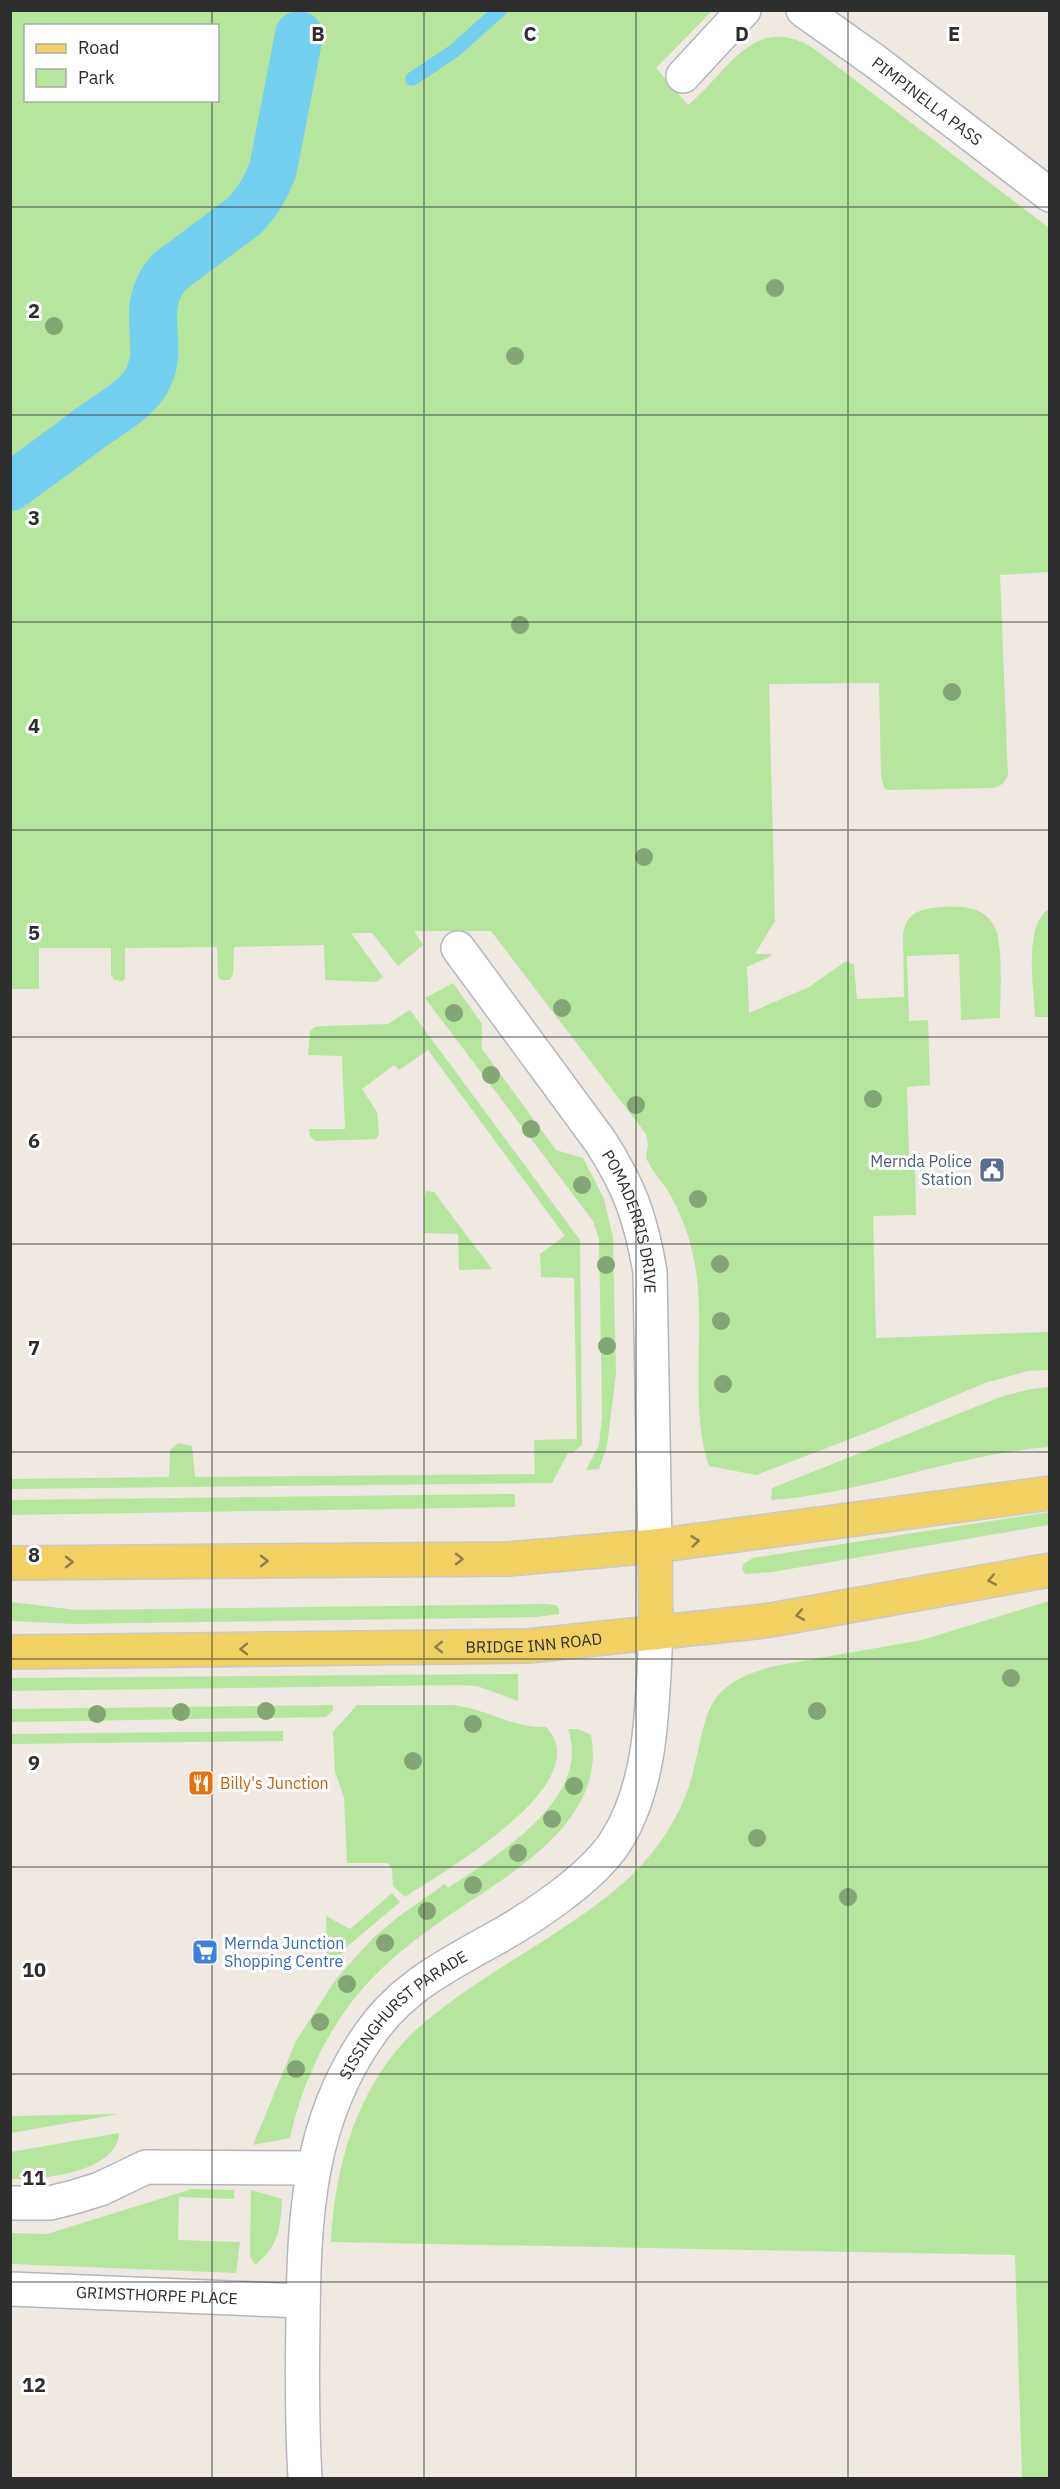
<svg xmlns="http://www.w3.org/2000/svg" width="1060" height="2489" viewBox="0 0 1060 2489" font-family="'IBM Plex Sans',sans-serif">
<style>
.green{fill:#b6e59e;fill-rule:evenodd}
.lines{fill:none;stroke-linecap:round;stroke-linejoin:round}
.stream{stroke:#75cff0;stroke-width:14}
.canal{stroke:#75cff0;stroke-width:48}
.minor-casing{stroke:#b4b7c1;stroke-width:36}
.major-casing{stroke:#c9c9c9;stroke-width:36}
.minor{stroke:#fff;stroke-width:33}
.major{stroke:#f2d163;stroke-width:33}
.tree{fill:#84a574}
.oneway{stroke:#908048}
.grid{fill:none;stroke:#2e2e2e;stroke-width:1.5;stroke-opacity:0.55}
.labels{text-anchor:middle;stroke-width:6;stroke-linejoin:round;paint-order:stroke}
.street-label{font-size:16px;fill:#2e2e2e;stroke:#fff}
.service-label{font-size:16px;fill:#4e5e75;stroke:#fff;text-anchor:end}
.food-label{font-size:16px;fill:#c56008;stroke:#fff;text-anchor:start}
.shop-label{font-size:16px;fill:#366cbe;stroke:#fff;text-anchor:start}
.grid-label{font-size:20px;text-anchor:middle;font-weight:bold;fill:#2e2e2e;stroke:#fff;stroke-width:6;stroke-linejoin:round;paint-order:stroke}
</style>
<rect width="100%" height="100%" fill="#efe9e1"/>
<path class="green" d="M 11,11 L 712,11 L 656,68 L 688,105 C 729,72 752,12 813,48 L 1049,228 L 1049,572 L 1000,575 L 1008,775 C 1005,783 1001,786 993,788 L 888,790 L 884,788 L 881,777 L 879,683 L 769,684 L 775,921 L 755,954 L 771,954 L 771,956 L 747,967 L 749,1013 L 809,987 L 846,961 L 854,965 L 857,999 L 904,997 L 903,934 C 905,926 907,918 914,914 C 924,906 961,905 973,909 C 982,911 990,918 994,926 C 1004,942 1000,997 1000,1018 L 961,1020 L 959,954 L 907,956 L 909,1021 L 928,1020 L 930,1085 L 907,1087 L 909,1158 L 915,1158 L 916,1215 L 873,1216 L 876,1338 L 1048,1332 L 1049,1370 L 1028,1371 L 985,1383 L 871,1431 L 756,1475 L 709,1466 C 690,1412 704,1337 697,1279 C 694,1251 685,1221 671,1196 C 664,1183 652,1172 646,1158 L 648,1144 L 646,1134 L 491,931 L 414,931 L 423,945 L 398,966 L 372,933 L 351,933 L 383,977 L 376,982 L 325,980 L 324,945 L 234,947 L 233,974 L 230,980 L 221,980 L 218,977 L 217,947 L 125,948 L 125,978 L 123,981 L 114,980 L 111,975 L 111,948 L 39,948 L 39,989 L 11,989 ZM 26,26 L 218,26 L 218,100 L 26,100 Z
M 1049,909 L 1049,1017 L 1035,1017 C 1034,990 1023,924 1049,909 Z
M 453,983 L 482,1024 L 482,1049 L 556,1150 L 583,1158 L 604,1199 L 613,1238 L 616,1374 L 607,1446 L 599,1469 L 586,1470 L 599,1445 L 602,1416 L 599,1238 L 593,1221 L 425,998 Z
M 410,1010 L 580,1240 L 582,1445 L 572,1453 L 568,1453 L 552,1483 L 11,1489 L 11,1479 L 169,1477 L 170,1450 L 178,1443 L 192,1446 L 195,1477 L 535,1474 L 534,1440 L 577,1439 L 574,1278 L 541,1277 L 540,1254 L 565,1236 L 428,1050 L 399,1070 L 394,1065 L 362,1089 L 377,1112 L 379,1134 L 376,1139 L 315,1141 L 310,1136 L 309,1129 L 345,1129 L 342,1056 L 308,1055 L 310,1031 L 315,1027 L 322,1026 L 388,1024 Z
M 426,1191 L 434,1192 L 492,1269 L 459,1270 L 458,1234 L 424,1233 L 424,1199 Z
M 1049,1387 L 1049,1447 C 955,1454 866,1493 771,1500 L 772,1488 L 1003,1396 L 1031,1389 Z
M 515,1494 L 515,1507 L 10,1515 L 11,1500 Z
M 1049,1512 L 1049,1525 L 772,1572 L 746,1574 L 742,1570 L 743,1564 L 753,1558 Z
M 1049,1601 L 1049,2478 L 1022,2478 L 1015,2255 L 331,2242 C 335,2160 361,2074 427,2020 C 465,1989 507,1964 548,1938 C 590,1910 631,1884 661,1841 C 674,1822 686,1799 692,1776 C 709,1714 700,1686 774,1666 L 922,1640 Z
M 11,1602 L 76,1610 L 545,1604 L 556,1605 L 559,1609 L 559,1614 L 536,1617 L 73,1624 L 11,1621 Z
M 513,1674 L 518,1674 L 518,1701 L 477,1686 L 457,1685 L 10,1691 L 11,1678 Z
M 333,1705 L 333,1710 L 326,1717 L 11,1722 L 11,1709 Z
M 357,1705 L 454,1705 C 486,1709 513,1728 546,1727 C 600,1783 441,1873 405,1897 L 393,1886 L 392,1869 L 388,1863 L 347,1863 L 344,1798 L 335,1772 L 333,1732 Z
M 568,1729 L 578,1729 L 591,1735 C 608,1824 504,1877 444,1919 C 415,1939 387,1961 364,1987 C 328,2027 301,2085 290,2138 L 253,2145 L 296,2041 L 336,1979 L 373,1938 L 398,1917 L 445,1884 L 448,1888 C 496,1856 593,1798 568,1729 Z
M 283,1731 L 283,1741 L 10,1744 L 11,1734 Z
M 392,1893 L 400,1902 L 349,1945 L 327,1971 L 326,1916 L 350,1929 Z
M 119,2114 L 11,2133 L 11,2116 Z
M 119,2133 C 117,2173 40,2180 11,2179 L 11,2152 Z
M 192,2189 L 234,2190 L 234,2199 L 179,2197 L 178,2240 L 240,2242 L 236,2273 L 11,2264 L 11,2233 L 47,2234 Z
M 251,2190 L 282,2199 C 280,2228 280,2245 255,2265 L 250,2256 Z"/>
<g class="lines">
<path class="stream" d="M 412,79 L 454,51 L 500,10"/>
<path class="canal" d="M 10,487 C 38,467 65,447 93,426 C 111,413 138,399 148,378 C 166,343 137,309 169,272 L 244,216 C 258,202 266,188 273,169 L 299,35"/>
<defs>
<g id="minor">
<path id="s1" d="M 803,10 L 875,61 L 1050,195"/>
<path d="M 683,76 L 744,10"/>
<path id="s2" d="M 458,948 L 600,1141 C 630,1187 641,1219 650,1272 L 655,1546"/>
<path d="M 10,2203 L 50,2203 L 74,2197 L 100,2189 L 146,2167 L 313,2168"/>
<path id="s3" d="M 10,2289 L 303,2301"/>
<path id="s4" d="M 305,2478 C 302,2425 302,2373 303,2320 C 304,2218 308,2122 369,2035 C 399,1991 440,1969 485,1944 C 526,1922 591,1880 616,1841 C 654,1781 652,1701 656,1633"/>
</g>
<g id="major">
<path d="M 655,1546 L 656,1633"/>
<path d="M 10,1563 L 508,1559 L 655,1546 L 1050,1493"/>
<path id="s5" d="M 10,1652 L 528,1646 L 765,1621 L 1050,1570"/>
</g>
</defs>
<use href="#minor" class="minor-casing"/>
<use href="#major" class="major-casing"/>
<use href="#minor" class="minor"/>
<use href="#major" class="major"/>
</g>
<g class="tree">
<circle cx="775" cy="288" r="9"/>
<circle cx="54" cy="326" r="9"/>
<circle cx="515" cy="356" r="9"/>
<circle cx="520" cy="625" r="9"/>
<circle cx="952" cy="692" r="9"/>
<circle cx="644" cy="857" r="9"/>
<circle cx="562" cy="1008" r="9"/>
<circle cx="454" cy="1013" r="9"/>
<circle cx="491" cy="1075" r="9"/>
<circle cx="873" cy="1099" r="9"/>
<circle cx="636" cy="1105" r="9"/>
<circle cx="531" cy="1129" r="9"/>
<circle cx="582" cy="1185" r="9"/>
<circle cx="698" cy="1199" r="9"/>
<circle cx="720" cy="1264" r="9"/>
<circle cx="606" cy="1265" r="9"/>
<circle cx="721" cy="1321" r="9"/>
<circle cx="607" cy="1346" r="9"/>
<circle cx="723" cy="1384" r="9"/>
<circle cx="1011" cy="1678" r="9"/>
<circle cx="266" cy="1711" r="9"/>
<circle cx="817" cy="1711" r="9"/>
<circle cx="181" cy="1712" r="9"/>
<circle cx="97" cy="1714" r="9"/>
<circle cx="473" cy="1724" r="9"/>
<circle cx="413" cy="1761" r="9"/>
<circle cx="574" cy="1786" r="9"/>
<circle cx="552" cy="1819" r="9"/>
<circle cx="757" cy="1838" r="9"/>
<circle cx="518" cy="1853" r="9"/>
<circle cx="473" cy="1885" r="9"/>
<circle cx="848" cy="1897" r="9"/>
<circle cx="427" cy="1911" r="9"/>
<circle cx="385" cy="1943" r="9"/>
<circle cx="347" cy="1984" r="9"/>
<circle cx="320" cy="2022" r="9"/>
<circle cx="296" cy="2069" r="9"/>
</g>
<defs><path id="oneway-chevron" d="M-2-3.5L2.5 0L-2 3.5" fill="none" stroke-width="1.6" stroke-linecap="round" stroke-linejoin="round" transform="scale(1.5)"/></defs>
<g class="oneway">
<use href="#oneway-chevron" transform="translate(695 1541) rotate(-7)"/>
<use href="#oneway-chevron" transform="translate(459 1559)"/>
<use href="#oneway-chevron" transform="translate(264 1561)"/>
<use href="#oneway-chevron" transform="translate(69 1562)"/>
<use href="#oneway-chevron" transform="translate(992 1580) rotate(169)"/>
<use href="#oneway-chevron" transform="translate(800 1615) rotate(170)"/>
<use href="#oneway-chevron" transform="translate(439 1647) rotate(179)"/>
<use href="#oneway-chevron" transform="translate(244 1649) rotate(179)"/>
</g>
<path class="grid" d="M 212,10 L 212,26M 424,10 L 424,2478M 636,10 L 636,2478M 848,10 L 848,2478M 212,100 L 212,2478M 10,207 L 1050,207M 10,415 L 1050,415M 10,622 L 1050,622M 10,830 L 1050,830M 10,1037 L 1050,1037M 10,1244 L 1050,1244M 10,1452 L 1050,1452M 10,1659 L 1050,1659M 10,1867 L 1050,1867M 10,2074 L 1050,2074M 10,2282 L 1050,2282"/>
<defs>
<symbol id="civic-square" viewBox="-11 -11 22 22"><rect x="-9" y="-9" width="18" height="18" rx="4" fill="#5c6f8a" stroke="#fff"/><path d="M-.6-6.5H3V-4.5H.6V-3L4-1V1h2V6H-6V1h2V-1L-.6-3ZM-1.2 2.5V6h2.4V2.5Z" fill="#fff"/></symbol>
<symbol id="restaurant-square" viewBox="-11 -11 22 22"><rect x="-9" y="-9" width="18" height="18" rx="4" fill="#e8710a" stroke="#fff"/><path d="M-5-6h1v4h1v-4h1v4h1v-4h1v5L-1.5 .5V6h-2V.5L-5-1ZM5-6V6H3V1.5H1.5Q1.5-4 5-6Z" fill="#fff"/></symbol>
<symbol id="supermarket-square" viewBox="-11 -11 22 22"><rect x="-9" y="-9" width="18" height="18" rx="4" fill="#3f7fe0" stroke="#fff"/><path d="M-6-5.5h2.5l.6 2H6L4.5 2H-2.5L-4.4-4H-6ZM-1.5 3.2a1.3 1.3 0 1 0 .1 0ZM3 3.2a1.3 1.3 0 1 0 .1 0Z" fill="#fff"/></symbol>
</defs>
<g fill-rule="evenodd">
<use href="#civic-square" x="977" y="1155" width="30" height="30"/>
<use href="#restaurant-square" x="186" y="1768" width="30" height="30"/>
<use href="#supermarket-square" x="190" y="1937" width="30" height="30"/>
</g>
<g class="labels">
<g class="street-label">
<text dy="6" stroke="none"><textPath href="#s1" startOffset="154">PIMPINELLA PASS</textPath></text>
<text dy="6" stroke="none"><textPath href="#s2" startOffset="327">POMADERRIS DRIVE</textPath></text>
<text dy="6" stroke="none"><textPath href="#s5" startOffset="524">BRIDGE INN ROAD</textPath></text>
<text dy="6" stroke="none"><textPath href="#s4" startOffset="494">SISSINGHURST PARADE</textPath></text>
<text dy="6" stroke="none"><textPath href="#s3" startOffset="147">GRIMSTHORPE PLACE</textPath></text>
</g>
<g class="service-label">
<text x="972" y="1167">Mernda Police<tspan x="972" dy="18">Station</tspan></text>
</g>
<g class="food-label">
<text x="220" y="1789">Billy's Junction</text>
</g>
<g class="shop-label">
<text x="224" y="1949">Mernda Junction<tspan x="224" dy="18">Shopping Centre</tspan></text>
</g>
</g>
<g class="grid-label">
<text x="318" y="41">B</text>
<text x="530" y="41">C</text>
<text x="742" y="41">D</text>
<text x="954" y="41">E</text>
<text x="34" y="318">2</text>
<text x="34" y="525">3</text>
<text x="34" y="733">4</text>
<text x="34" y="940">5</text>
<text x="34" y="1148">6</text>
<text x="34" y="1355">7</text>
<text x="34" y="1562">8</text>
<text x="34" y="1770">9</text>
<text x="34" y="1977">10</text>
<text x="34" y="2185">11</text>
<text x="34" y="2392">12</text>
</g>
<rect width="1060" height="2489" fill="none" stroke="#2e2e2e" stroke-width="24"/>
<rect x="24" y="24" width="195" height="78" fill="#ffffff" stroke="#ababab" stroke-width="1.5"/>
<rect x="36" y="44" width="30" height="9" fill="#f2d163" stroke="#ababab" stroke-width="1.5"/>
<text x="78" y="54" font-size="18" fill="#2e2e2e">Road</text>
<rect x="36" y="69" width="30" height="18" fill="#b6e59e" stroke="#ababab" stroke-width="1.5"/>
<text x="78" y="84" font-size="18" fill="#2e2e2e">Park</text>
</svg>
